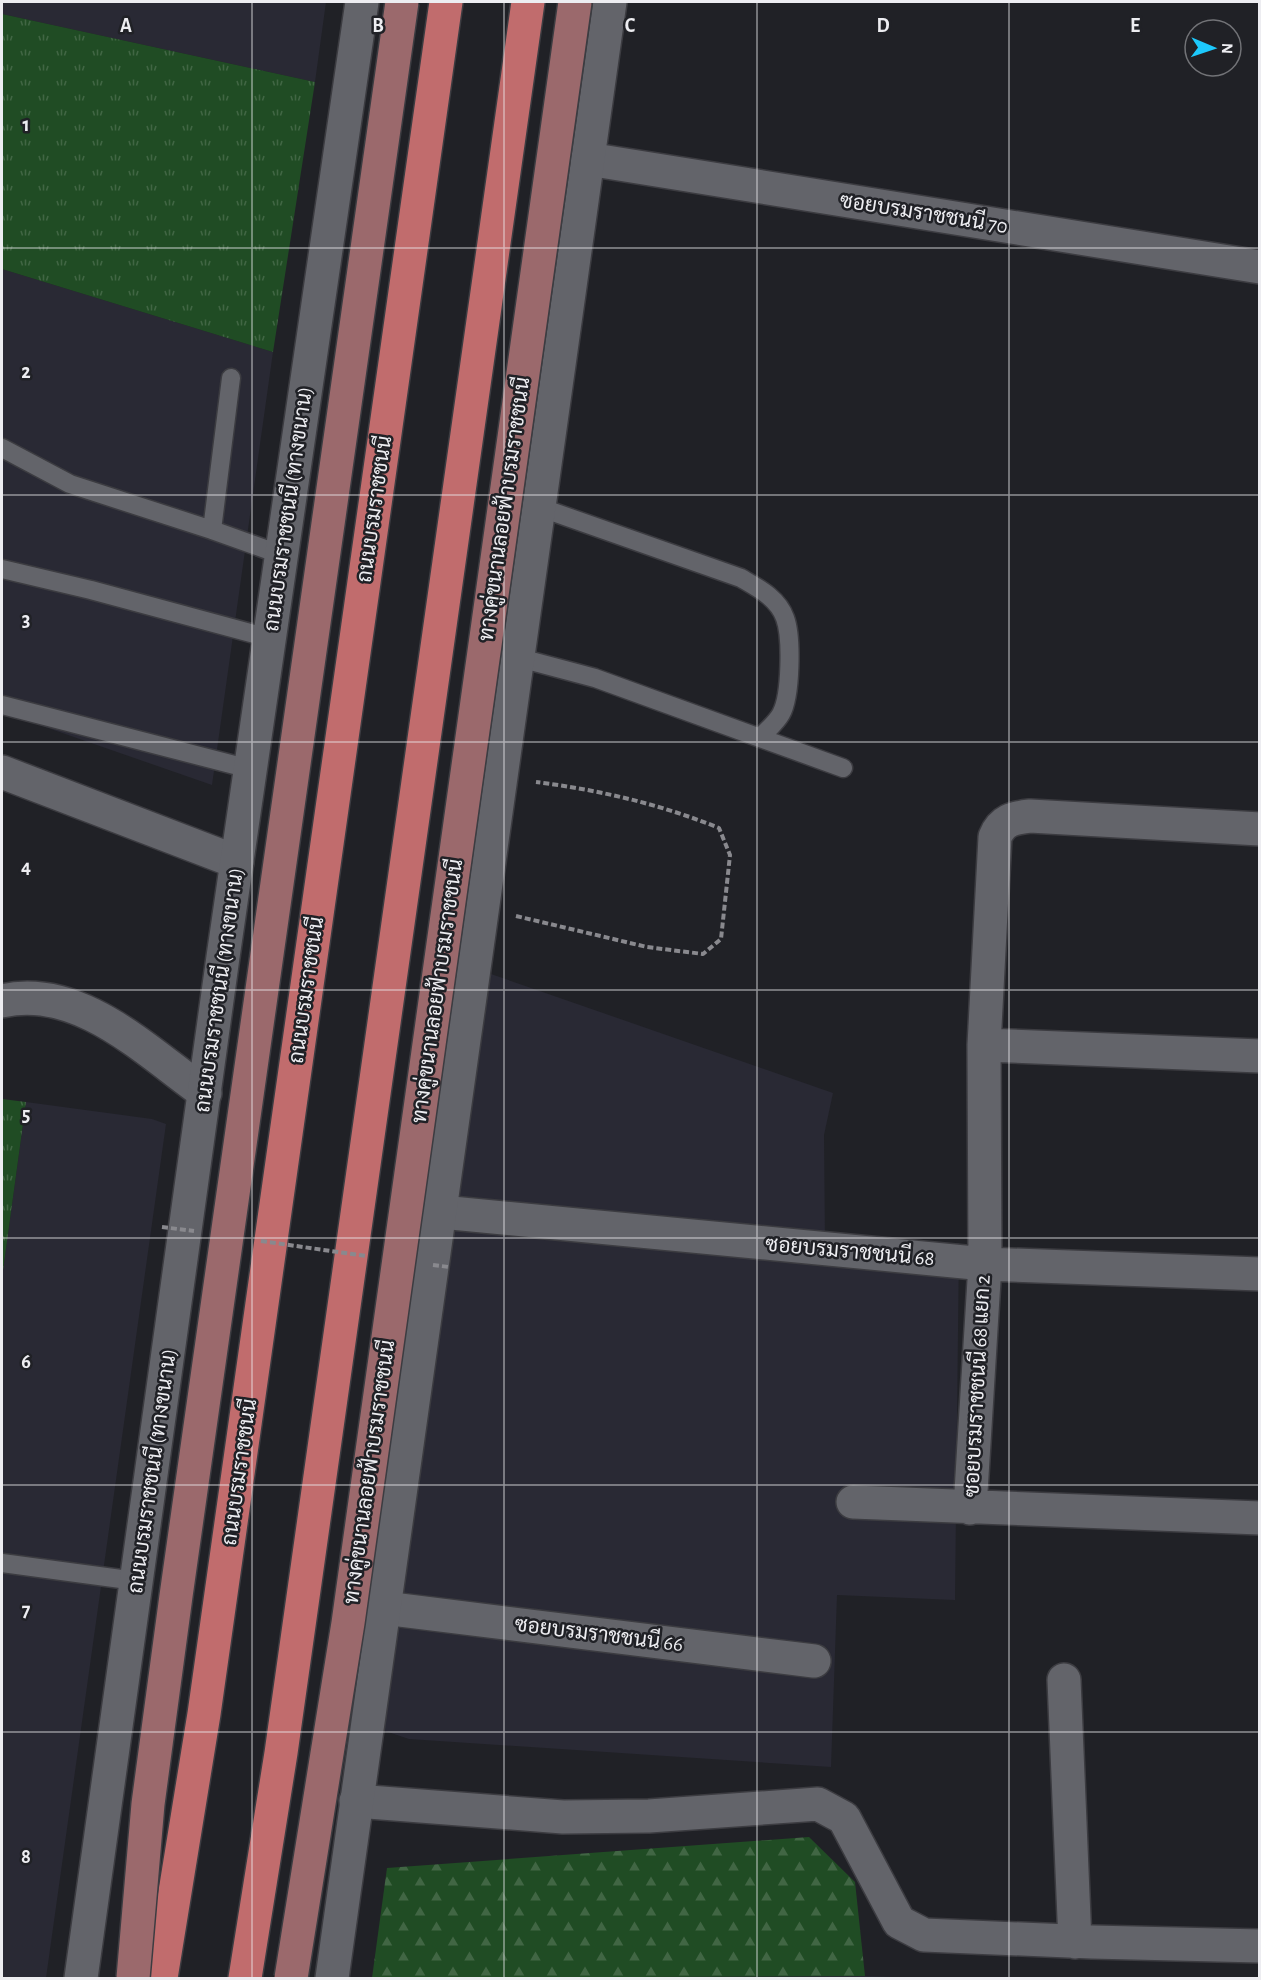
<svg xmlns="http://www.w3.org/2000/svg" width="1261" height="1980" viewBox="0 0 1261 1980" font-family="'Alegreya Sans',Sarabun,sans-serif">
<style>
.built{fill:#292934}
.grass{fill:url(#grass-tufts)}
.forest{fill:url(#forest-firs)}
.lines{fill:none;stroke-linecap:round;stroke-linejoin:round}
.lane-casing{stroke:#3c3c41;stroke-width:21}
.street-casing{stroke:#3c3c41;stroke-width:36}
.secondary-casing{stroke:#3c3c41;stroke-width:36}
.highway-casing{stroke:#3c3c41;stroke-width:36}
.path{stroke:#89898e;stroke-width:4;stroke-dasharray:6 3;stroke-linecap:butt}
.lane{stroke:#63646a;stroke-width:18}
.street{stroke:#63646a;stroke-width:33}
.secondary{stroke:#63646a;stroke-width:33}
.highway{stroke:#c16c6d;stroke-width:33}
.primary-bridge-casing{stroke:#3c3c41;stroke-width:36;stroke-linecap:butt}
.path-bridge{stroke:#89898e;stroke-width:4;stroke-dasharray:6 3;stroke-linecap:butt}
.primary-bridge{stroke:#9b696c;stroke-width:33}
.grid{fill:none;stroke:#ededf1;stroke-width:1.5;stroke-opacity:0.55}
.labels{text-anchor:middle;stroke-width:5;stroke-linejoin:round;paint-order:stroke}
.street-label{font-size:21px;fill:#ededf1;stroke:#202126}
.grid-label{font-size:20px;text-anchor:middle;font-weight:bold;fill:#ededf1;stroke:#202126;stroke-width:5;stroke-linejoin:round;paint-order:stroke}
</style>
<defs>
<pattern id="grass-tufts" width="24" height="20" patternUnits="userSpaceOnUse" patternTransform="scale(1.5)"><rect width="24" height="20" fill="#204c24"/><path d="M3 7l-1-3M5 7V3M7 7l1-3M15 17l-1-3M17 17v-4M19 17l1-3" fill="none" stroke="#416644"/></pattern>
<pattern id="forest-firs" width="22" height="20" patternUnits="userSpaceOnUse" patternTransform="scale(1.5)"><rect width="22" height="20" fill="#204c24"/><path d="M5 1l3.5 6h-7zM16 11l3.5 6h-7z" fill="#416644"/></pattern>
</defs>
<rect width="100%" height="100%" fill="#202126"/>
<path class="built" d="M 2,2 L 326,2 L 315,82 L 2,14 Z
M 2,269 L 273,352 L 212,785 L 2,712 Z
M 491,974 L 833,1093 L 824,1135 L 825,1244 L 959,1243 L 955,1600 L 837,1595 L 831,1767 L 409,1739 L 379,1729 Z
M 26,1102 L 152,1119 L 166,1124 L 46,1978 L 2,1978 L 2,1278 Z
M 865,1976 L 925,1978 L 372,1978 Z"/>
<path class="grass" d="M 2,14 L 315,82 L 273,352 L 2,269 Z
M 2,1099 L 26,1102 L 2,1278 Z"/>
<path class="forest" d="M 809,1837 L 855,1882 L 865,1976 L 372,1978 L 387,1868 Z"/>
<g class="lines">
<defs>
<path id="lane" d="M 2,448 L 70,484 L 212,530 L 282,555
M 539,507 L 741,578 C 758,588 778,598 785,618 C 792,637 791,696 781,714 C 776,723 766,731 760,738
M 212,530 L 231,378
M 2,569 L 91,590 L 269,638
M 516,657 L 595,678 L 843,768
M 2,705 L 250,769
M 2,1563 L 136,1581"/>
<path id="street" d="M 588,159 L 1260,267
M 2,772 L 237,862
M 2,1001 C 79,983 147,1052 205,1093
M 984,1045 L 995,837 C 1002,820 1013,818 1030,816 L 1260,829
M 441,1212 L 985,1264 L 1260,1274
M 853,1502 L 1260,1518
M 970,1508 L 985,1264 L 984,1045 L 1260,1056
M 384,1608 L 814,1661
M 1064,1680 L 1075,1942
M 356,1801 L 563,1817 L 649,1816 L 818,1804 L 844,1818 L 899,1922 L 924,1935 L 1092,1942 L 1260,1946"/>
<path id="secondary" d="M 81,1978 L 223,957 L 362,2
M 332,1978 L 610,2"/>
<path id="highway" d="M 161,1978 L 204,1714 L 446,2
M 245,1978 L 281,1753 L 528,2"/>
</defs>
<use href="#lane" class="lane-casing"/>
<use href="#street" class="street-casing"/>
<use href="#secondary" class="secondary-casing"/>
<use href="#highway" class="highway-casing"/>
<path class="path" d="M 516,916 L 647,947 L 703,954 L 721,939 L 730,855 L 719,828 C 660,804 599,790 536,782"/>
<use href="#lane" class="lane"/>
<use href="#street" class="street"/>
<use href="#secondary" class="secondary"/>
<use href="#highway" class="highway"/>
<defs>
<path id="primary-bridge" d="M 133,1978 L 148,1804 L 176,1596 L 402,2
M 291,1978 L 348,1623 L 575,2"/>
</defs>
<use href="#primary-bridge" class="primary-bridge-casing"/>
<path class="path-bridge" d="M 162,1227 L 194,1231
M 261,1241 L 366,1256
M 433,1265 L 449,1267"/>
<use href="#primary-bridge" class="primary-bridge"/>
</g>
<path class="grid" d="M 252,2 L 252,1978M 504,2 L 504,1978M 757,2 L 757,1978M 1009,2 L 1009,1978M 2,248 L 1260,248M 2,495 L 1260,495M 2,742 L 1260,742M 2,990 L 1260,990M 2,1238 L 1260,1238M 2,1485 L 1260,1485M 2,1732 L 1260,1732"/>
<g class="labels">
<g class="street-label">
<text transform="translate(924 213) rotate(9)" y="7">ซอยบรมราชชนนี 70</text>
<text transform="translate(288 509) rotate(-82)" y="7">ถนนบรมราชชนนี (ทางขนาน)</text>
<text transform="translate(374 509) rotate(-82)" y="7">ถนนบรมราชชนนี</text>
<text transform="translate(504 509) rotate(-82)" y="7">ทางคู่ขนานลอยฟ้าบรมราชชนนี</text>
<text transform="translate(219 990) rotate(-82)" y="7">ถนนบรมราชชนนี (ทางขนาน)</text>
<text transform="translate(306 990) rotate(-82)" y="7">ถนนบรมราชชนนี</text>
<text transform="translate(437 991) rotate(-82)" y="7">ทางคู่ขนานลอยฟ้าบรมราชชนนี</text>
<text transform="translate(850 1251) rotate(5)" y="7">ซอยบรมราชชนนี 68</text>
<text transform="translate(977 1386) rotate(-87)" y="7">ซอยบรมราชชนนี 68 แยก 2</text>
<text transform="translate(152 1471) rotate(-82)" y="7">ถนนบรมราชชนนี (ทางขนาน)</text>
<text transform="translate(239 1472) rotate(-82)" y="7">ถนนบรมราชชนนี</text>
<text transform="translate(369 1472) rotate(-82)" y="7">ทางคู่ขนานลอยฟ้าบรมราชชนนี</text>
<text transform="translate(599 1634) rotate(7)" y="7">ซอยบรมราชชนนี 66</text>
</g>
</g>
<g class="grid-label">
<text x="126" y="32">A</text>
<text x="378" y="32">B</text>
<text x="630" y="32">C</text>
<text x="883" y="32">D</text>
<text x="1135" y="32">E</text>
<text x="26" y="131">1</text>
<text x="26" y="378">2</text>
<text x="26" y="626">3</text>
<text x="26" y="873">4</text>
<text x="26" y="1121">5</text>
<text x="26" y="1368">6</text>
<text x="26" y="1616">7</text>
<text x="26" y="1863">8</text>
</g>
<rect width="1261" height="1980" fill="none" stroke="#ededf1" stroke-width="6"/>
<g transform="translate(1213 48) rotate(92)"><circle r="28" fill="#202126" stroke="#727377" stroke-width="1.5"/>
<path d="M0-4.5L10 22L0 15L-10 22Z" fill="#1dc9fc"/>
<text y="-9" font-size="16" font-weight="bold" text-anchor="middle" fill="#ededf1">N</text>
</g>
</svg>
